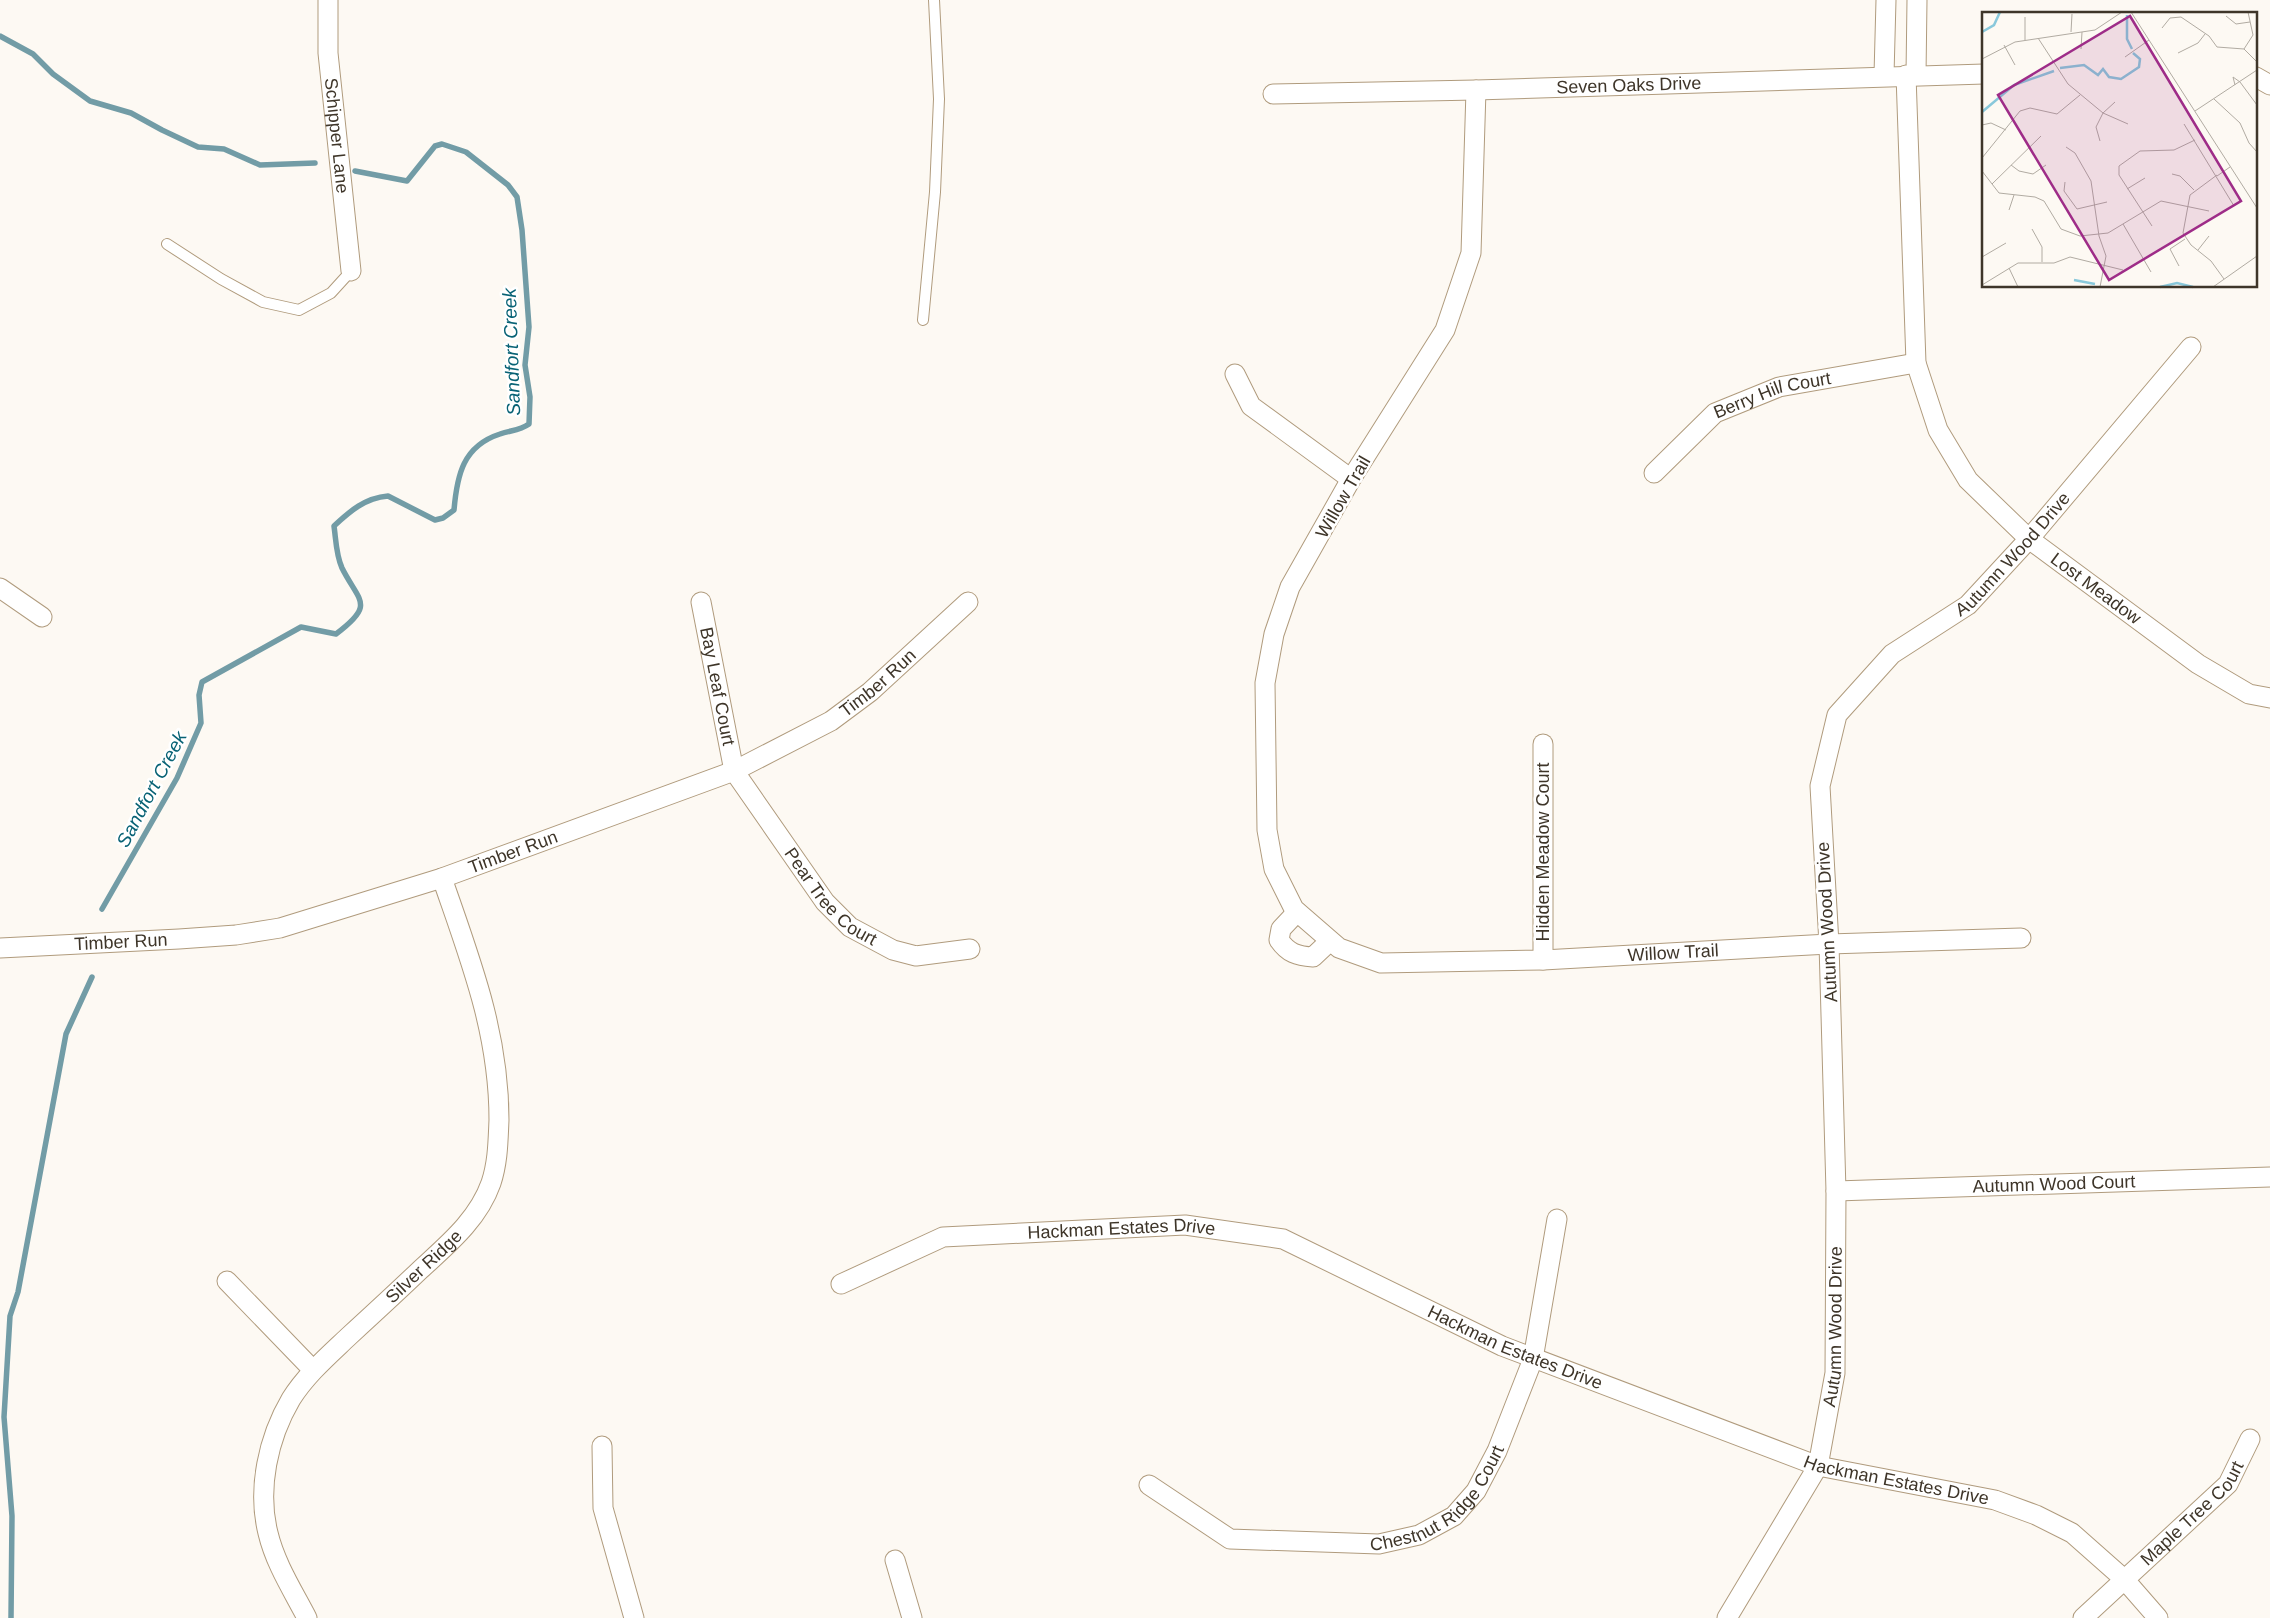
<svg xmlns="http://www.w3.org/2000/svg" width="2270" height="1618" viewBox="0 0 2270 1618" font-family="Helvetica,sans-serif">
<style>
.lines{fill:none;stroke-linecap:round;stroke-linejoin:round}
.stream{stroke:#729ca6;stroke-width:5.5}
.service-casing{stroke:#b09b7d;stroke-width:12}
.minor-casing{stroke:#b09b7d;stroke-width:21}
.service{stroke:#fff;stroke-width:10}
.minor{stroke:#fff;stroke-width:19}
.labels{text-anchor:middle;stroke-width:5;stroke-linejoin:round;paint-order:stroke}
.street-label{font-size:18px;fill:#3e3529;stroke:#fff}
.water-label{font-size:19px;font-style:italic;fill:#086275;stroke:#fff}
.inset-river{fill:none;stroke:#89c8db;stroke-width:2.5}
.inset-road{fill:none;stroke:#b1aba2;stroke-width:1}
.view{fill:#9e2c88;fill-opacity:0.15;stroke:#9e2c88;stroke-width:2.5}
.inset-edge{fill:none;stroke:#3e3529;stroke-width:2.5}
</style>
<rect width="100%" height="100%" fill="#fdf9f3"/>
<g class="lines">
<path class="stream" d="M 0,36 L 33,54 L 53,74 L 90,101 L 131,113 L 162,130 L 198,147 L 224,149 L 260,165 L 315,163
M 102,909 L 177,778 L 201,723 L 199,695 L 202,682 L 301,627 L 336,634 C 376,604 359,602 342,568 C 336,555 336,540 334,526 C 350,511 365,498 388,496 L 435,520 L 443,518 L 454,510 C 457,475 463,446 500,434 C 511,430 519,431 529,424 L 530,397 L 525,365 L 529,327 L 522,230 L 517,197 L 508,185 L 466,152 L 442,144 L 435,146 L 407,181 L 355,171
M 11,1618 L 12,1516 L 4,1417 L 10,1316 L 18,1292 L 66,1034 L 92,977"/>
<defs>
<path id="service" d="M 167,244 L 221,279 L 263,302 L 299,310 L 331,293 L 351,271
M 923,320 L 935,192 L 939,99 L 934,0"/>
<g id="minor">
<path id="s1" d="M 328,0 L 328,53 L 351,271"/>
<path d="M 1884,75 L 1886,0"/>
<path id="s2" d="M 1906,75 L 1916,363 L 1938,430 L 1968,480 L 2029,539 L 2198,664 L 2249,694 L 2270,698"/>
<path d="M 1916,75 L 1917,0"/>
<path d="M 2256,77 L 2270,85"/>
<path id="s3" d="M 1476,90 L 1471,253 L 1445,330 L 1351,479 L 1290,587 L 1274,634 L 1265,683 L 1267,830 L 1274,869 L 1294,909 L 1339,948 L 1381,963 L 1543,960 L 1829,944 L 2021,938"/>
<path id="s4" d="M 1273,94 L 1476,90 L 1984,74"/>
<path d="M 1235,374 L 1251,406 L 1351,479"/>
<path id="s5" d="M 1654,473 L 1715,413 L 1779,387 L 1916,363"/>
<path d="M 0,588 L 42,617"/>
<path id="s6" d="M 701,602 L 734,771 L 825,902 L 850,927 L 893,950 L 916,956 L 970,949"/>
<path d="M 1543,744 L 1543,960"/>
<path d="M 1297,912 L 1281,929 L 1279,940 C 1288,953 1297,956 1313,957 L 1330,941"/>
<path id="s7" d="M 0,948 L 179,939 L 236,935 L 280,928 L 442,878 L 734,771 L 831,721 L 870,692 L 968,602"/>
<path id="s8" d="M 1836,1191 L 2270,1177"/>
<path d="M 227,1281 L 313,1370"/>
<path id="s9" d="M 841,1284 L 943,1237 L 1185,1225 L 1283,1239 L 1502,1346 L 1818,1466 L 1995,1500 L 2036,1515 L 2072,1533 L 2124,1579 L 2158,1618"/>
<path d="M 602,1446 L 603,1508 L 634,1618"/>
<path id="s10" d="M 1149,1485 L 1230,1539 L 1379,1544 L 1419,1535 L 1454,1516 L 1476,1491 L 1497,1451 L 1533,1359 L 1557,1219"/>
<path d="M 895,1560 L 912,1618"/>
<path id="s11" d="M 307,1618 C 293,1591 275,1563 268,1533 C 257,1489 268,1438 291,1399 C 306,1375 328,1356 348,1337 C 372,1315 396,1293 420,1270 C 447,1245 478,1220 491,1183 C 498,1162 498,1141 499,1120 C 499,1032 470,959 442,878"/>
<path id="s12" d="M 1727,1618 L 1818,1466 L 1835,1373 L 1836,1191 L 1829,944 L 1820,786 L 1837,715 L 1892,654 L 1968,605 L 2029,539 L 2191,347"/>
<path id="s13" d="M 2083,1618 L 2228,1484 L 2250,1439"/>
</g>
</defs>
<use href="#service" class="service-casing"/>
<use href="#minor" class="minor-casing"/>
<use href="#service" class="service"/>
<use href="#minor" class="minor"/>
</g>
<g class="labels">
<g class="street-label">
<text dy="6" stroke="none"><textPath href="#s4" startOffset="356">Seven Oaks Drive</textPath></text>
<text dy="6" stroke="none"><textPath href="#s1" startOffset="136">Schipper Lane</textPath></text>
<text dy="6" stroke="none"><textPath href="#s5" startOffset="146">Berry Hill Court</textPath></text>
<text transform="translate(1343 497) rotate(-60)" y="6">Willow Trail</text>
<text dy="6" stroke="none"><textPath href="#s12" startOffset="1172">Autumn Wood Drive</textPath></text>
<text dy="6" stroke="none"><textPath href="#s2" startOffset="585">Lost Meadow</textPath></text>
<text dy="6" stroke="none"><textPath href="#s7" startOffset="931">Timber Run</textPath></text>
<text dy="6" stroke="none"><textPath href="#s6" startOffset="86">Bay Leaf Court</textPath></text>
<text dy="6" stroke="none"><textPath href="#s7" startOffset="526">Timber Run</textPath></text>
<text transform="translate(1543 852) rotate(-90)" y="6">Hidden Meadow Court</text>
<text dy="6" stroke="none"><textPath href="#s6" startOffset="332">Pear Tree Court</textPath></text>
<text transform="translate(1827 922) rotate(-93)" y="6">Autumn Wood Drive</text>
<text dy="6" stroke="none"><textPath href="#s7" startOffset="121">Timber Run</textPath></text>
<text dy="6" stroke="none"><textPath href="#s3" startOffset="1272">Willow Trail</textPath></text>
<text dy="6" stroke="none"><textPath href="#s8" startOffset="218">Autumn Wood Court</textPath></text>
<text dy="6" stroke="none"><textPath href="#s9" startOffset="291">Hackman Estates Drive</textPath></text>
<text dy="6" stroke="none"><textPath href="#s11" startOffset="421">Silver Ridge</textPath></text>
<text dy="6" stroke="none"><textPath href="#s12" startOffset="318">Autumn Wood Drive</textPath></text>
<text dy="6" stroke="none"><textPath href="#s9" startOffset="710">Hackman Estates Drive</textPath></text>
<text dy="6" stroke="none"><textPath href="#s9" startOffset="1115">Hackman Estates Drive</textPath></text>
<text dy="6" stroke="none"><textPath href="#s10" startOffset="324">Chestnut Ridge Court</textPath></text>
<text dy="6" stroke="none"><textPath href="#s13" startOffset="152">Maple Tree Court</textPath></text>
</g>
<g class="water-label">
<text transform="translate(511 352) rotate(-92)" y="7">Sandfort Creek</text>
<text transform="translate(151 789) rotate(-62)" y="7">Sandfort Creek</text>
</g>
</g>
<g transform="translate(1982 12)">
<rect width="275" height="275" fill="#fdf9f3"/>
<path class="inset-river" d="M 145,3 L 145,27 L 150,37M 0,20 L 12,13 L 18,0M 78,56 L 102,53 L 116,63 L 121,57 L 127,65 L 139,67 L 157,55 L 158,47 L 151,41M 0,100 L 32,73 L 72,59M 92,268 L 113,272M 178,275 L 195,271 L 211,275"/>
<path class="inset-road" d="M 149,0 L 275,196M 244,4 L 254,12 L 268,10M 43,5 L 43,28M 199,5 L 227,24 L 235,35 L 262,37 L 275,50M 180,16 L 188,6 L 199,5M 89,20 L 90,2M 56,26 L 86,72 L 121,101 L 146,112M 22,33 L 33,53M 99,37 L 100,20M 262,37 L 271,23 L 266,0M 196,41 L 216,31 L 223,22M 143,45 L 167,28M 0,47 L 33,30 L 113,18 L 140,0M 258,70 L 275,93M 253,73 L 251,65 L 258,70M 232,87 L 258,111 L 267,131 L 275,140M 213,99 L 275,58M 202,112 L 252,194M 0,113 L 9,111 L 24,118M 118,129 L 114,115 L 121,101 L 133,90M 84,135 L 93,141 L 109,169 L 117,224 L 124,244 L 118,275M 0,146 L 38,99 L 48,96 L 75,102 L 98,83M 29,153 L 37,159 L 51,162 L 64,153M 0,159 L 17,181 L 53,185 L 62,189 L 79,217 L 98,224 L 126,221 L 179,189 L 227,199M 190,162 L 198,164 L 212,178M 235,163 L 208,183 L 201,221 L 209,233 L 229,249 L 242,267M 235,164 L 248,155M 83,170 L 82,179 L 95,197 L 125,190M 10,172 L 59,124M 145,177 L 163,166M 27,198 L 32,183M 141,212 L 169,260M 170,214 L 137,163 L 137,154 L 158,139 L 192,138 L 213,128M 50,217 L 60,235 L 60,250M 216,238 L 227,224M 0,245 L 24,231M 197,254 L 188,237 L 203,227M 27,256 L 36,275M 0,273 L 36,251 L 72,251 L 88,245 L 141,258M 231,275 L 275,244"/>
<path class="view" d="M 148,4 L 259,189 L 127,268 L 16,83 Z"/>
<rect width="275" height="275" class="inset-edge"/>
</g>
</svg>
